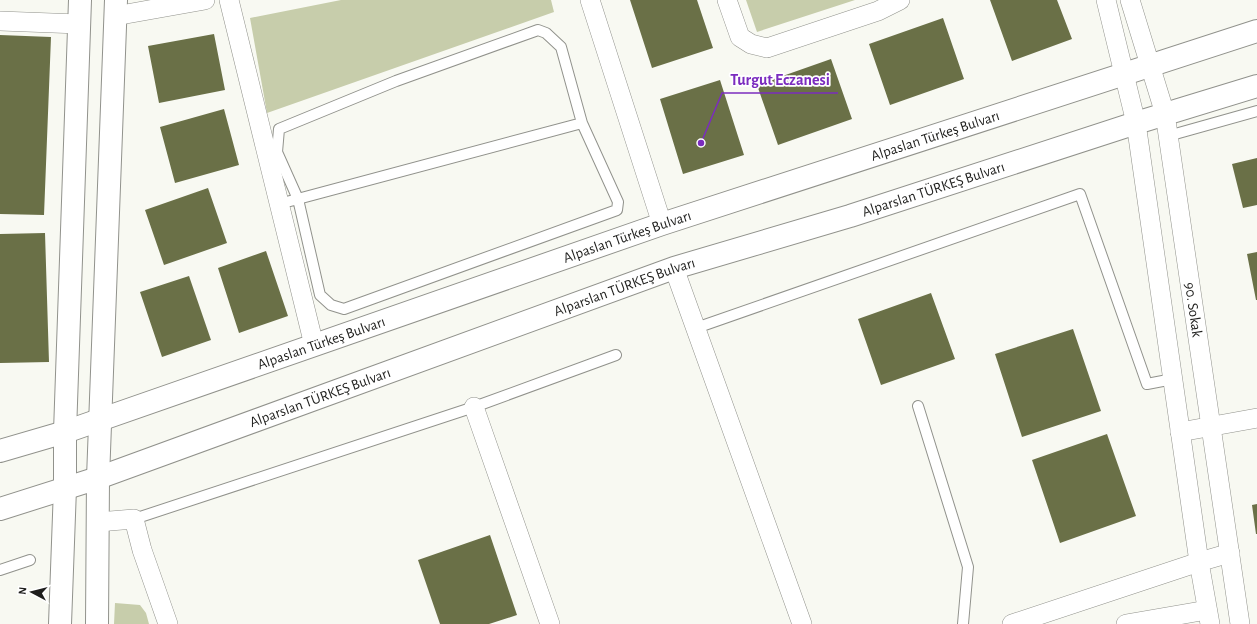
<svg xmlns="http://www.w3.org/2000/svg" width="1257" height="624" viewBox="0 0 1257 624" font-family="'Alegreya Sans',sans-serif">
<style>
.green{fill:#c7cdab}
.building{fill:#6a7047}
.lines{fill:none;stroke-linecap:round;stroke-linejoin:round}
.service-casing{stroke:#91928c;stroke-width:12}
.minor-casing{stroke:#91928c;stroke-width:20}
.tertiary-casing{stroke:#91928c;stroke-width:24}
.secondary-casing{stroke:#91928c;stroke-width:24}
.service{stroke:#fff;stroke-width:10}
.minor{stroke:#fff;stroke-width:19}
.tertiary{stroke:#fff;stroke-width:22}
.secondary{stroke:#fff;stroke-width:22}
.labels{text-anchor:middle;stroke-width:3.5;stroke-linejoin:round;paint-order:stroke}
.street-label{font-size:15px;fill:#1e1e1c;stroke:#fff}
.leader{fill:none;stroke:#7b2cbf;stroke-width:1.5}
.callout-dot{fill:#7b2cbf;stroke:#fff;stroke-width:1.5}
.callout-label{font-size:16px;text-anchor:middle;font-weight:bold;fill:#7b2cbf;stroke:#fff;stroke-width:3.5;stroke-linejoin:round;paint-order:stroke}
</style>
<rect width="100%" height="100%" fill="#f8f9f2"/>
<path class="green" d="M 341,0 L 551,0 L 554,12 L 267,113 L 250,18 Z
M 746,0 L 855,0 L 757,32 Z
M 115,603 L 140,605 L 146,613 L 149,624 L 114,624 Z"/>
<path class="building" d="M 630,0 L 697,0 L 713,48 L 652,68 Z
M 990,0 L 1057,0 L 1072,39 L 1012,61 Z
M 943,18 L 964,79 L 890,105 L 869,44 Z
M 214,34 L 225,90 L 159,103 L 148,46 Z
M 0,35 L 51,37 L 44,215 L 0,214 Z
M 831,59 L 852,119 L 778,145 L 757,85 Z
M 720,80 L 744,155 L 683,174 L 660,99 Z
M 224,109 L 239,165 L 175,183 L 160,127 Z
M 1257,158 L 1257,205 L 1243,208 L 1232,164 Z
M 208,188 L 227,243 L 164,265 L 145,210 Z
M 45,233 L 49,362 L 0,363 L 0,234 Z
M 266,251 L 288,316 L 239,333 L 218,268 Z
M 1257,252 L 1257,300 L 1256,300 L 1247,254 Z
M 189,276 L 211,340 L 162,357 L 140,292 Z
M 931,293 L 955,359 L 881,385 L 858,319 Z
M 1073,329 L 1101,411 L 1022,437 L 995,354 Z
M 1107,434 L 1136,516 L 1060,543 L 1032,460 Z
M 1257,504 L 1257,534 L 1256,534 L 1252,505 Z
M 490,535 L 517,615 L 489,624 L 440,624 L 418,560 Z"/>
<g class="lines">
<defs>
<path id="service" d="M 538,30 L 546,33 L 561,47 L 582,123 L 618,202 L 617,210 L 344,309 L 331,305 L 320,295 L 298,199 L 277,152 L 279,129 L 396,81 Z
M 1168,136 L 1257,111
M 279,204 L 582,123
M 696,328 L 1080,194 L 1147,384 L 1173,379
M 918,406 L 968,567 L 963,624
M 134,519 L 474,407 L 616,355
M 0,570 L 30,560"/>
<g id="minor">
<path d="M 229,0 L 314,345"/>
<path d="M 590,0 L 662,224"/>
<path d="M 727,0 L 740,37 L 751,44 L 767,48 L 878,11 L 900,0"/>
<path d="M 1106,0 L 1136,123 L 1199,562 L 1210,624"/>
<path id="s1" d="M 1130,0 L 1165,114 L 1240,624"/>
<path d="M 115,16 L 205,0"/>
<path d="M 0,21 L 79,24"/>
<path d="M 674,268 L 802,624"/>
<path d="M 474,407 L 550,624"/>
<path d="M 1180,432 L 1257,418"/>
<path d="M 98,522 L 134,519 L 142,550 L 168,624"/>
<path d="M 1012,624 L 1199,562 L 1230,553"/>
<path d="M 1126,624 L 1207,610"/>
</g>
<path id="tertiary" d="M 60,624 L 65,488 L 65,432 L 80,0
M 97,624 L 98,478 L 116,0"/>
<g id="secondary">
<path id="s2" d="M 0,451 L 65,432 L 662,224 L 1257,31"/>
<path id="s3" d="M 0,509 L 98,478 L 674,268 L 850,216 L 1136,123 L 1257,86"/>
</g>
</defs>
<use href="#service" class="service-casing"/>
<use href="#minor" class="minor-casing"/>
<use href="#tertiary" class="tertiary-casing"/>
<use href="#secondary" class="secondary-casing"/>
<use href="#service" class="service"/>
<use href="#minor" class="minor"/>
<use href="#tertiary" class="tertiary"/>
<use href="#secondary" class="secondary"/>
</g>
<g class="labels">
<g class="street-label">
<text dy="5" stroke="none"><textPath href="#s2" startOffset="987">Alpaslan Türkeş Bulvarı</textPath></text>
<text dy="5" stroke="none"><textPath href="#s3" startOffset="987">Alparslan TÜRKEŞ Bulvarı</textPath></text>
<text dy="5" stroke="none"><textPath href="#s2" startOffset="663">Alpaslan Türkeş Bulvarı</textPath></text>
<text dy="5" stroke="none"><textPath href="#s3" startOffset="663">Alparslan TÜRKEŞ Bulvarı</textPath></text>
<text dy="5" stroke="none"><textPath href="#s1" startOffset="317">90. Sokak</textPath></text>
<text dy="5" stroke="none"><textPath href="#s2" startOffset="339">Alpaslan Türkeş Bulvarı</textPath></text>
<text dy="5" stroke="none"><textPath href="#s3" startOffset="339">Alparslan TÜRKEŞ Bulvarı</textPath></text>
</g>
</g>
<path class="leader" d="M701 143L722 93H838"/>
<circle class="callout-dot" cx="701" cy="143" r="4"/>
<g class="callout-label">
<text x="780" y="85">Turgut Eczanesi</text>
</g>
<g transform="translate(32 592) rotate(277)" stroke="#ffffff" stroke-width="3" paint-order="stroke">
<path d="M0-3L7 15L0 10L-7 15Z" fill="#1e1e1c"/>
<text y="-6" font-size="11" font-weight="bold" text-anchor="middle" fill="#1e1e1c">N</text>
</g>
</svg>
